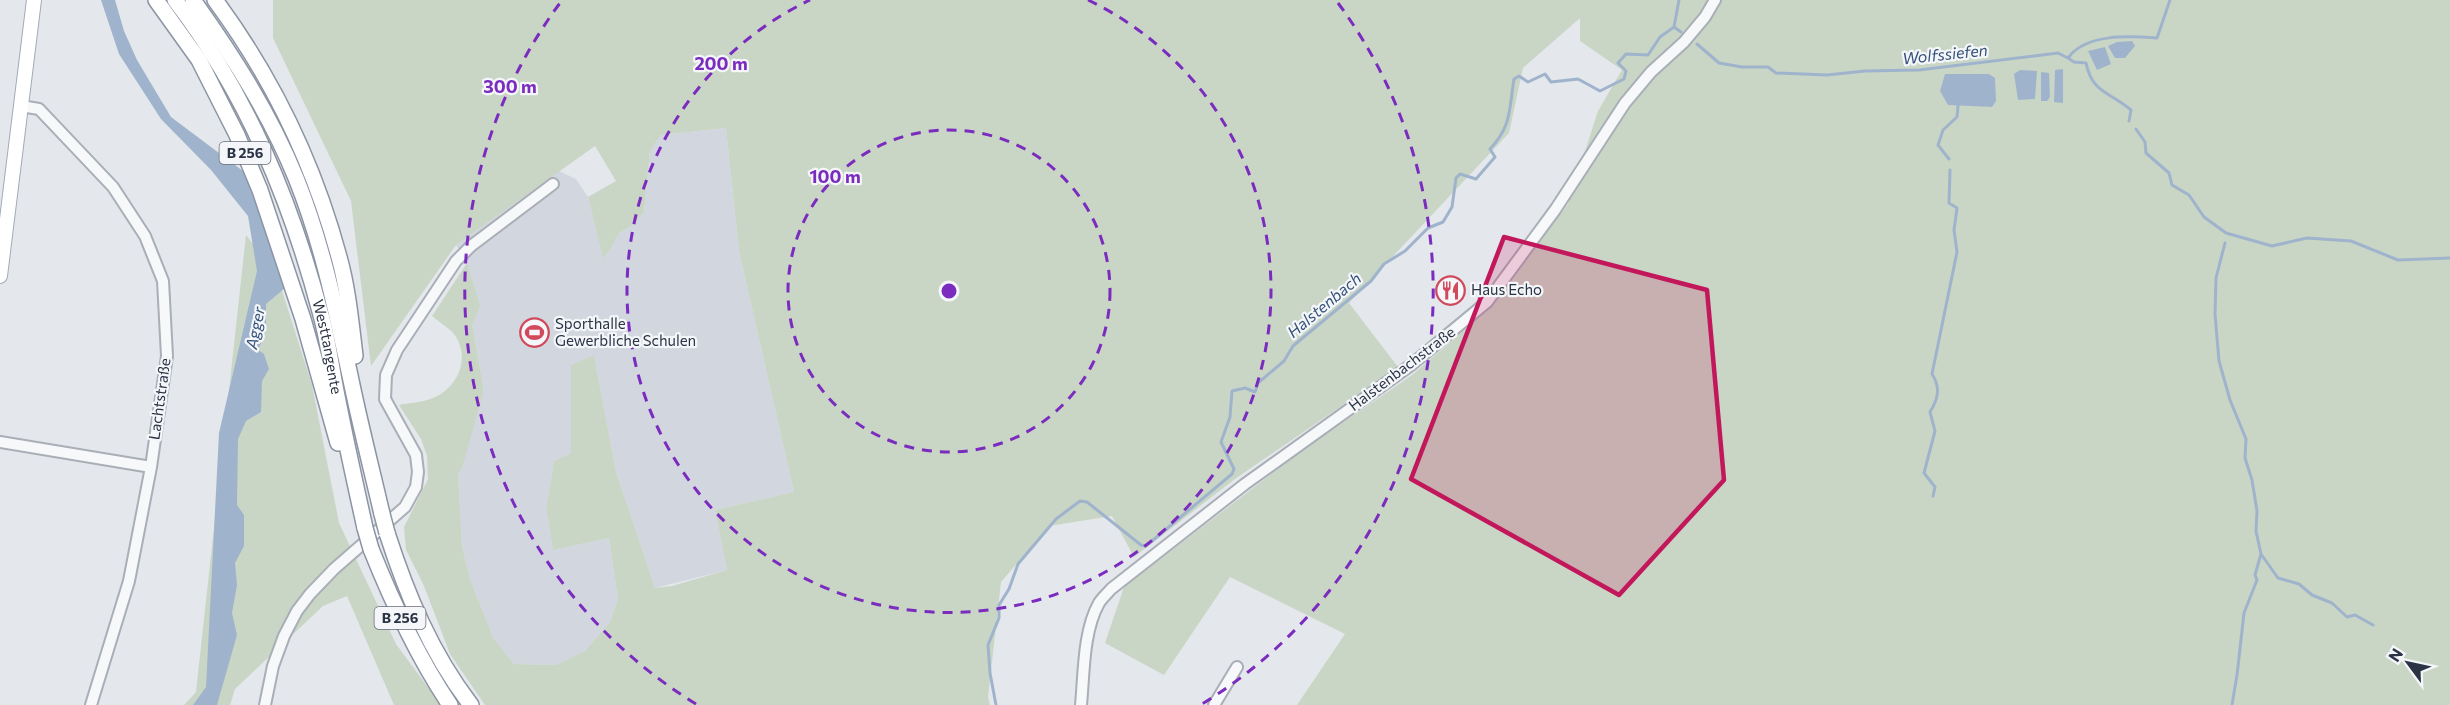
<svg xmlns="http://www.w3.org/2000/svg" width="2450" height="705" viewBox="0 0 2450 705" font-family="Commissioner,sans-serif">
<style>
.built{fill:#d2d6de}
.green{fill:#c9d6c5}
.water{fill:#9fb4cc}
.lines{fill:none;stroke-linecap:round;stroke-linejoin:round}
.stream{stroke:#9fb4cc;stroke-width:3}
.minor-casing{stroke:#a9aeb7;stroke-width:14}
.major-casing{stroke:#a3abb8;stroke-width:16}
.highway-casing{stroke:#8b94a3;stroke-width:18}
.minor{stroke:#f7f8fa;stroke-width:10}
.major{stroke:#fff;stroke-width:14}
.highway{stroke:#fff;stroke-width:15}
.highway-bridge-casing{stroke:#8b94a3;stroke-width:18;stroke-linecap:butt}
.highway-bridge{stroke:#fff;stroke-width:15}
.marked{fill:#c2185b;fill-opacity:0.2;stroke:#c2185b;stroke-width:4.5;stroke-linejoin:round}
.ring{fill:none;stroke:#7b2cbf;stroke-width:3;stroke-dasharray:10 8}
.labels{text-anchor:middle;stroke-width:4.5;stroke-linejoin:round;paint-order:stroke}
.shield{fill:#f4f6f9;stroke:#676e7b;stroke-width:1.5}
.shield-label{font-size:14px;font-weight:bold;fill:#2b3445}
.poi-label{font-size:15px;fill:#2b3445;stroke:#f4f6f9;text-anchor:start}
.street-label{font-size:15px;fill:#2b3445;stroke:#f4f6f9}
.water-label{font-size:16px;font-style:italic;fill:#34527a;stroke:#f4f6f9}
.centre{fill:#7b2cbf;stroke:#f4f6f9;stroke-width:3}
.ring-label{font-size:18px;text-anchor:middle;font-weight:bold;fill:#7b2cbf;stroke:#f4f6f9;stroke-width:4.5;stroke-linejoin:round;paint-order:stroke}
</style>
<rect width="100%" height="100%" fill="#e4e7ec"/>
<path class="built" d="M 726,128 L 739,251 L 794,492 L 715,510 L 727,570 L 655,588 L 616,472 L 594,355 L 571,365 L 571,453 L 554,461 L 546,508 L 553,550 L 609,538 L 618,599 L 610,622 L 585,651 L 556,665 L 514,664 L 493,637 L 470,579 L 462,546 L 458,473 L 484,390 L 472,325 L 479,306 L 467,263 L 456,245 L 559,171 L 576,179 L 588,197 L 603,257 L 610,250 L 619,233 L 633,225 L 644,212 L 650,151 L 661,135 Z"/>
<path class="green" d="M 273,0 L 2450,0 L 2450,705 L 1297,705 L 1345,634 L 1230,577 L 1164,675 L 1105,643 L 1124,587 L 1296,455 L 1412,375 L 1488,310 L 1568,204 L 1598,111 L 1622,70 L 1580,41 L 1580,18 L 1523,68 L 1509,133 L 1349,303 L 1398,367 L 1235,479 L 1134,557 L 1112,516 L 1049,526 L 1001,582 L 988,697 L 990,705 L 485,705 L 450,654 L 424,586 L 406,550 L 404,527 L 428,479 L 427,456 L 421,439 L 399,405 C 408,403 418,403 427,400 C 455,393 473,360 454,334 C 449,328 439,322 432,316 L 467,263 L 480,306 L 472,325 L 484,390 L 462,468 L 458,473 L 462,546 L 470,579 L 493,637 L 514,664 L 556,665 L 585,651 L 610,622 L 618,599 L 609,538 L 553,550 L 546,508 L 554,461 L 571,453 L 571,365 L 594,355 L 616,472 L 655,588 L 672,586 L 727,570 L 715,510 L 794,492 L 739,251 L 726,128 L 661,135 L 650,151 L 644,212 L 633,225 L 619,233 L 610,250 L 603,258 L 588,197 L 616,181 L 595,146 L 456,245 L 371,366 L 351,201 L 273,38 Z
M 246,235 L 277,275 L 312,385 L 339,523 L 396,644 L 441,705 L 394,705 L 347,596 L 323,606 L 235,689 L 230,705 L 184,705 L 196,692 Z"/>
<path class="water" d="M 101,0 L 115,0 L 124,31 L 137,60 L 171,117 L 251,177 L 285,288 L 266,304 L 266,331 L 258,350 L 264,354 L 269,369 L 262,381 L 261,412 L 246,421 L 238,439 L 237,505 L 244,515 L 244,546 L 235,563 L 237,585 L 232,613 L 237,635 L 217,705 L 193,705 L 206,687 L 219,433 L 257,271 L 248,216 L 211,170 L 161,119 L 119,54 Z
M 2132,41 L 2135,46 L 2125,58 L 2115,58 L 2108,46 L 2117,42 Z
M 2105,47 L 2111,64 L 2097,70 L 2088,51 Z
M 2063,69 L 2063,103 L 2054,102 L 2055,70 Z
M 2020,70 L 2037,71 L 2035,99 L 2018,100 L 2014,74 Z
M 2041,72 L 2049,73 L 2050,97 L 2047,101 L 2041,101 Z
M 1945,74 L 1989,74 L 1995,78 L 1996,101 L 1992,107 L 1948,105 L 1940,91 Z"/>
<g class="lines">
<path class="stream" d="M 1674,27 L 1679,0
M 1674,27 L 1681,32
M 1697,44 L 1719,63 L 1742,67 L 1768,67 L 1776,73 L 1827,75 L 1865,71 L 1919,70 L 2058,53 L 2068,58 C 2086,33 2130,36 2157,38 L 2170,0
M 2068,58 L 2074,62 L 2086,63 C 2092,93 2110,92 2131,110 L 2129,121
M 2136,129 L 2145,142 L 2146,153 L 2169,173 L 2172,185 L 2189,195 L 2204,217 L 2226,233 L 2272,246 L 2307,238 L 2351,241 L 2398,260 L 2450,258
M 1949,159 L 1938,145 L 1943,130 L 1957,117 L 1958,106
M 2225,243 L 2216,278 L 2215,314 L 2219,361 L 2230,400 L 2246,439 L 2245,458 L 2252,480 L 2257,511 L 2256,531 L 2261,554 L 2255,575 L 2257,580 L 2244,613 L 2237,675 L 2232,705
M 1933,496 L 1935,487 L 1924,473 L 1935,431 L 1930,412 C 1938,399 1941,388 1932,374 L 1957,252 L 1954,230 L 1957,208 L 1949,203 L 1950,170
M 2261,554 L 2278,578 L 2299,584 L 2312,595 L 2332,603 L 2347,617 L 2355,615 L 2373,625
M 996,705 L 990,673 L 988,645 L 999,618 L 999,605 L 1009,589 L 1018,564 L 1056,519 L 1080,501 L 1087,502 L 1141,545 L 1146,546 L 1232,474 L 1234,469 L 1221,442 L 1230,417 L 1232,391 L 1245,388 L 1255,392 L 1258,383 L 1284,361 L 1293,346 L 1371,281 L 1384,264 L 1405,251 L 1428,228 L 1443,222 L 1452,207 L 1456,178 L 1460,174 L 1476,179 L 1495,157 L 1490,149 C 1512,126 1509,109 1514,79 L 1519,76 L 1528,82 L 1545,74 L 1551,82 L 1578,79 L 1600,91 L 1624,79 L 1626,71 L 1618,63 L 1626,54 L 1648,55 L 1660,37 L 1674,27"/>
<defs>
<path id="minor" d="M 21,106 L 39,109 L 113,187 L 145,236 L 163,281 L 167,356 L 151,467 L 129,581 L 91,705
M 0,442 L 151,467
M 265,705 L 273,666 L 284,636 L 297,611 L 310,594 L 334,569 L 405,507 L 416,487 L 418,472 L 416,455 L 385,399 L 386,375 L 397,350 L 456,261 L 471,246 L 553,184
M 1081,705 C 1084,674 1083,631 1099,603 C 1102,598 1107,594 1111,589 L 1245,484 L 1411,365 L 1487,302 L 1555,210 L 1625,103 L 1651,72 L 1684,42 L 1705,17 L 1715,0
M 1214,705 L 1237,667"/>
<path id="major" d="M 0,276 L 34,0"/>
<g id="highway">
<path d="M 156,0 L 199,60 L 237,135 L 260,190 L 303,319 L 338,443"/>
<path id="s1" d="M 175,0 C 247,94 291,201 321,315 C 328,340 331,366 336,391 C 345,437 355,483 365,528"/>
<path d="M 193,0 C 233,56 270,114 296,178 C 323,245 337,315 352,385 C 361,428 372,471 382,514"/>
<path d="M 215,0 C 272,77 314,164 339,257 C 348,289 351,323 355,356"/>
<path d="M 387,533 C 407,595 431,653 471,705"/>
<path d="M 371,549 C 393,604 417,656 450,705"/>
</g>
</defs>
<use href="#minor" class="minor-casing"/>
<use href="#major" class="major-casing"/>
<use href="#highway" class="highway-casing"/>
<use href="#minor" class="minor"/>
<use href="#major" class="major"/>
<use href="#highway" class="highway"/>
<defs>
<path id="highway-bridge" d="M 382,514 L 387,533
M 365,528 L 371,549"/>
</defs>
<use href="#highway-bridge" class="highway-bridge-casing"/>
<use href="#highway-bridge" class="highway-bridge"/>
</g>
<path class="marked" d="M 1504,237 L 1707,290 L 1724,480 L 1619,595 L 1411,479 Z"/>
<g class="ring">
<circle cx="949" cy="291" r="161"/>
<path d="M1088 0A322 322 0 1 1 810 0"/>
<path d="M696 704A484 484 0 0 1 560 3M1338 3A484 484 0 0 1 1202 704"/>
</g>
<defs>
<symbol id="restaurant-ring" viewBox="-11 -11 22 22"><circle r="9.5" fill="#f4f6f9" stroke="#d1495b" stroke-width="1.5"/><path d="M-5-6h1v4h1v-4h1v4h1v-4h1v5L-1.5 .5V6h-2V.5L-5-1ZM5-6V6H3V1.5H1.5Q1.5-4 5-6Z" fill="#d1495b"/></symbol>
<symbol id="stadium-ring" viewBox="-11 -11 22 22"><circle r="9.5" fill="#f4f6f9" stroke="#d1495b" stroke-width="1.5"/><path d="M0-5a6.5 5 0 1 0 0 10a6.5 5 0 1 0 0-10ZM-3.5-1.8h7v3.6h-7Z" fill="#d1495b"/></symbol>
</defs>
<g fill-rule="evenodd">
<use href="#restaurant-ring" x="1434" y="274" width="33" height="33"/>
<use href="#stadium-ring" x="518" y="316" width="33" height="33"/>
</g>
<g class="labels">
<g class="shield">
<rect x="219.5" y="142" width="51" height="22" rx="4.5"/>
<rect x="374.5" y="607" width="51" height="22" rx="4.5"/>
</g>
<g class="shield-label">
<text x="245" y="158">B 256</text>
<text x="400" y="623">B 256</text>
</g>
<g class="poi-label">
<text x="1471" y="295">Haus Echo</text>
<text x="555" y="329">Sporthalle<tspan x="555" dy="17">Gewerbliche Schulen</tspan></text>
</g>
<g class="street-label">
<text dy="5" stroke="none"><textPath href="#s1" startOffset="382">Westtangente</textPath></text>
<text transform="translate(1402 369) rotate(-37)" y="5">Halstenbachstraße</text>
<text transform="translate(160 399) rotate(-82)" y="5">Lachtstraße</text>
</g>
<g class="water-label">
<text transform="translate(1945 54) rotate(-6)" y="6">Wolfssiefen</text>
<text transform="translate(1324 305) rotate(-40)" y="6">Halstenbach</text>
<text transform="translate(255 328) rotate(-79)" y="6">Agger</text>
</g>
</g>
<circle cx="949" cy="291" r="9" class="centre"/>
<g class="ring-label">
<text x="721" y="70">200 m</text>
<text x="510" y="93">300 m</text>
<text x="835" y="183">100 m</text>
</g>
<g transform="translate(2408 663) rotate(303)" stroke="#f4f6f9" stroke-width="4.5" paint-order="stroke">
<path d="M0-4.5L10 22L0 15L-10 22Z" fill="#2b3445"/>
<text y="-9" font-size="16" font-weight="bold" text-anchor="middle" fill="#2b3445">N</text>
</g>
</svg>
